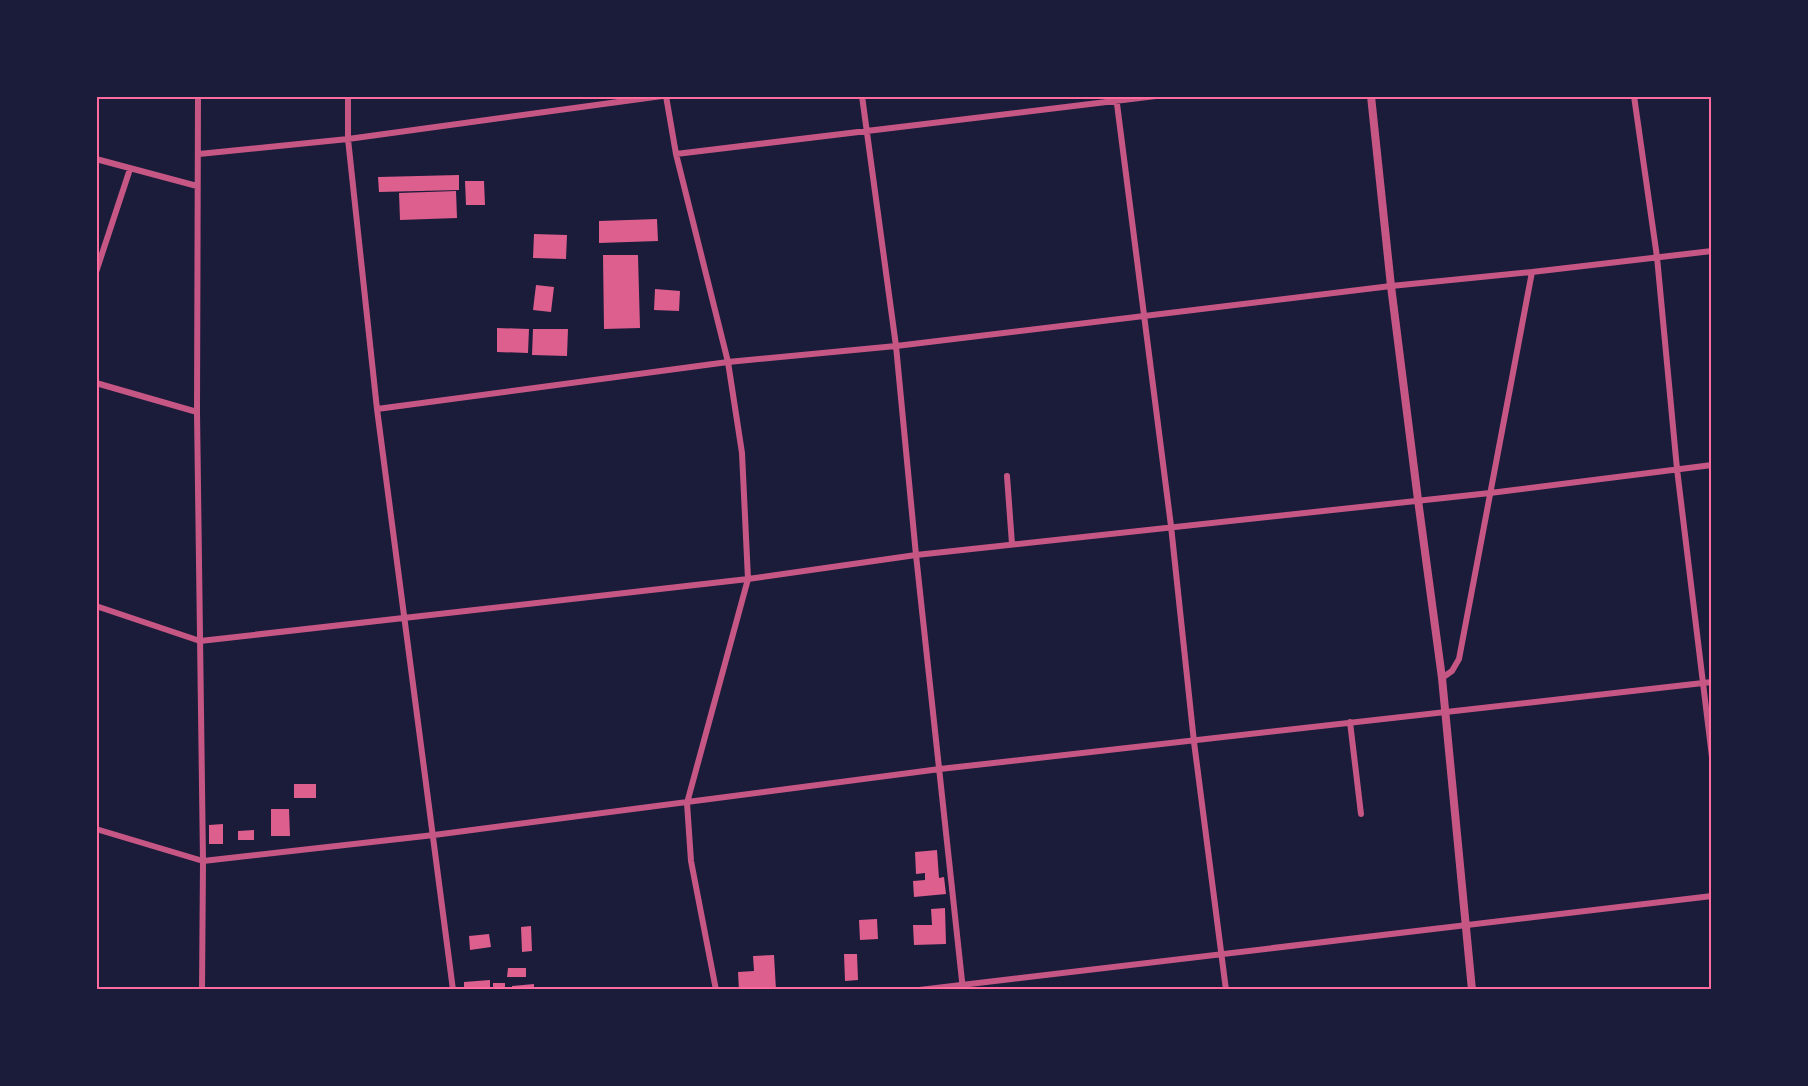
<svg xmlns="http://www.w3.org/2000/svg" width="1808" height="1086" viewBox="0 0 1808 1086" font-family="Rubik,sans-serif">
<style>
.building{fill:#dd5f8e}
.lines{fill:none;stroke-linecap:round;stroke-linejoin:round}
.minor{stroke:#c65784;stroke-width:6}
.tertiary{stroke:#c65784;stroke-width:8}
.neatline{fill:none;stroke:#ff6b9d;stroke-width:2}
</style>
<rect width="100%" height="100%" fill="#1b1b3a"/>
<path class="building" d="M 459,175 L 459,190 L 379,192 L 378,177 Z
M 465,181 L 484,181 L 485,205 L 466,205 Z
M 456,191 L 457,218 L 400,220 L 399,193 Z
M 657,219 L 658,241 L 599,243 L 599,221 Z
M 534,234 L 567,235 L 566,259 L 533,258 Z
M 603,255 L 638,255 L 640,328 L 604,329 Z
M 536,285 L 554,287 L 551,312 L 533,310 Z
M 655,289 L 680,291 L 679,311 L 654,310 Z
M 497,328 L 529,329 L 528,353 L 497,352 Z
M 533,329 L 568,329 L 567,356 L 532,355 Z
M 294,784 L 316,784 L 316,798 L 294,798 Z
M 271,809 L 289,809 L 290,836 L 271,836 Z
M 223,824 L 223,844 L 209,844 L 209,825 Z
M 254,830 L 254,840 L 238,840 L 238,831 Z
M 937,850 L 939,878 L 944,877 L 946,894 L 914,897 L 913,881 L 925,880 L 925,873 L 916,874 L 915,852 Z
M 945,908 L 946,944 L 914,945 L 913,925 L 932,925 L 931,909 Z
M 877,919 L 878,939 L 860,940 L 859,920 Z
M 531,926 L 532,951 L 522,952 L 521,927 Z
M 489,934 L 491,947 L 470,950 L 469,936 Z
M 844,954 L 857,954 L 858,980 L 845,981 Z
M 774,955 L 776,990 L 739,990 L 738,972 L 754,971 L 753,956 Z
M 508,968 L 526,968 L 526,977 L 507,977 Z
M 490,980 L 490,990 L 464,990 L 464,982 Z
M 493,983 L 505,983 L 505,990 L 493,990 Z
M 534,984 L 534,990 L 512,990 L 512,986 Z"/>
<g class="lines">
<path class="minor" d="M 198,96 L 197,412 L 203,861 L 202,990
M 348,96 L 348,139 L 377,409 L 453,990
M 666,96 L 676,154 L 728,362 L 742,453 L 748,579 L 687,803 L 691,861 L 716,990
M 862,96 L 896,346 L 916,555 L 963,990
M 1116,96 L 1171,526 L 1194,742 L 1226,990
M 1634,96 L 1657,257 L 1677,469 L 1712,757
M 199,154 L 348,139 L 662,96
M 676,154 L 1156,96
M 96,159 L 197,186
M 96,272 L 130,169
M 96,383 L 197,412
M 377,409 L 728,362 L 896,346 L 1391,286 L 1532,272 L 1712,251
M 1007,476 L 1012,544
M 96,606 L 200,641 L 748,579 L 916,555 L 1490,493 L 1712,465
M 1442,678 L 1452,671 L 1459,659 L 1532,272
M 1350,722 L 1361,814
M 96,829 L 203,861 L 434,835 L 940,769 L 1712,682
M 919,990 L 1712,896"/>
<path class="tertiary" d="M 1371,96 L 1391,286 L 1418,500 L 1442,678 L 1472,990"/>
</g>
<rect width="1808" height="1086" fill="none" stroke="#1b1b3a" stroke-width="195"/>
<rect x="98" y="98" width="1612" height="890" class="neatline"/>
</svg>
